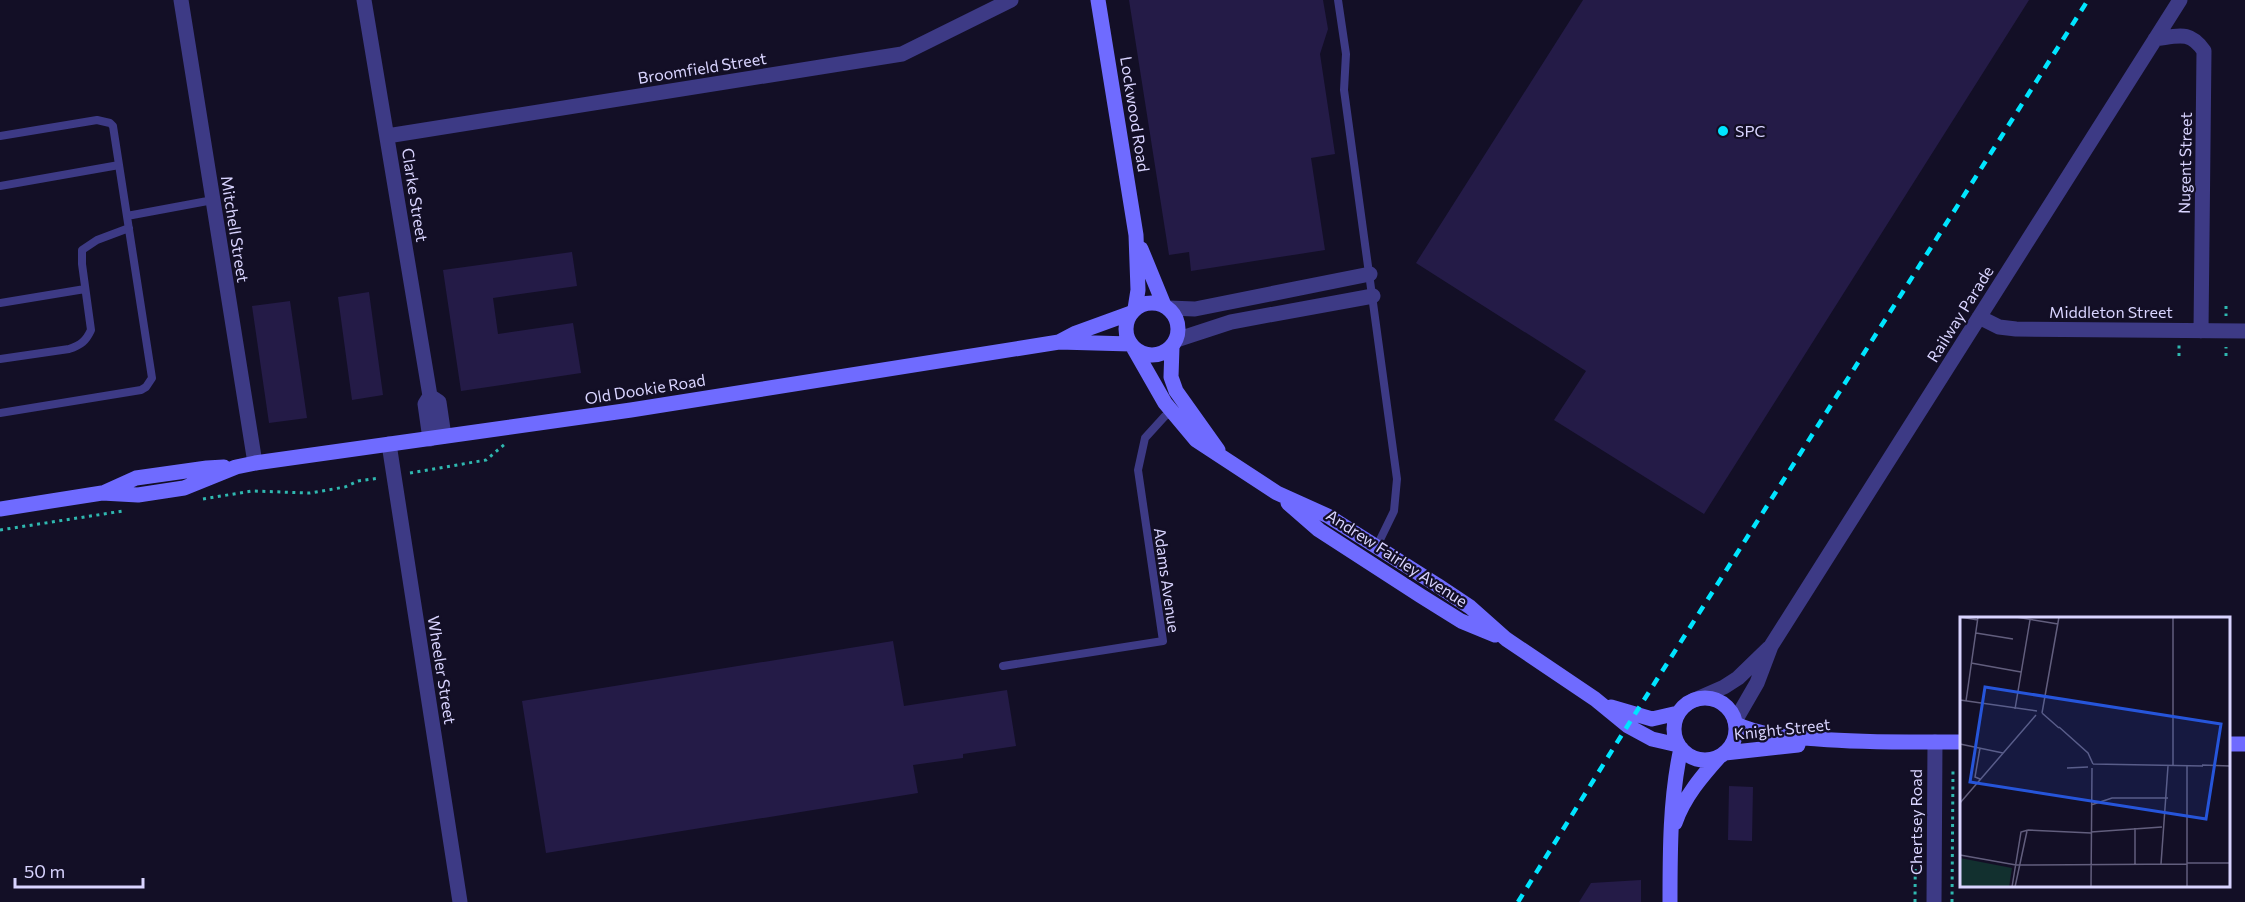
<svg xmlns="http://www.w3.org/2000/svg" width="2245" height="902" viewBox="0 0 2245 902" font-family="Commissioner,sans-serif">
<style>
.building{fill:#241b47}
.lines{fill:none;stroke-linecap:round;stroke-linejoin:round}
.path{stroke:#2fb8b0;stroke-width:3;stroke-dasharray:3 4.5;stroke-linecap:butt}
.lane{stroke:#3d3a85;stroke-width:8}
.street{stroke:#3d3a85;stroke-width:15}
.secondary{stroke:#6f6bff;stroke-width:15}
.rail{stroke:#00e5ff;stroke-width:4.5;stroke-dasharray:9 8;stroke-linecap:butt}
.poi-dot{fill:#00e5ff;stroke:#130f26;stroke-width:2}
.labels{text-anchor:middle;stroke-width:4.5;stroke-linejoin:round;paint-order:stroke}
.street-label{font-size:16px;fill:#d9d4ff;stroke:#130f26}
.poi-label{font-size:16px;fill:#d9d4ff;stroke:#130f26;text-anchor:start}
.inset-road{fill:none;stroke:#625e7d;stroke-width:1.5}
.view{fill:#2655da;fill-opacity:0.15;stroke:#2655da;stroke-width:3}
.inset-edge{fill:none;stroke:#d9d4ff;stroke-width:3}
</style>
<rect width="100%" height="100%" fill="#130f26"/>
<path class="building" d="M 1129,0 L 1323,0 L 1328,29 L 1320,54 L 1335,154 L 1311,158 L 1325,250 L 1191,271 L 1189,252 L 1169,255 Z
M 1583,0 L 2029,0 L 1704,514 L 1554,420 L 1586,371 L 1416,263 Z
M 572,252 L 577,286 L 493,298 L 498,334 L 573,323 L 581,373 L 461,391 L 443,270 Z
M 369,292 L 383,395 L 352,400 L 338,297 Z
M 290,301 L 307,418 L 269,423 L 252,306 Z
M 893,641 L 904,706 L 1007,690 L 1016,746 L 963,754 L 963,758 L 913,765 L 918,793 L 546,853 L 522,701 Z
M 1729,786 L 1753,787 L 1752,841 L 1728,840 Z
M 1641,880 L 1641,902 L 1579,902 L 1591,883 Z"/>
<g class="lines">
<path class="path" d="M 2226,306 L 2226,316
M 2179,356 L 2179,345
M 2226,356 L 2226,347
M 410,473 L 486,460 L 505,444
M 203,499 L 252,491 L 310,493 L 345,487 L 358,481 L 380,478
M 0,530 L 123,511
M 1915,902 L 1916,767
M 1952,902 L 1953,767"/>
<path class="lane" d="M 1338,0 L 1346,54 L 1344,90 L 1397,479 L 1394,511 L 1377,546
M 0,136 L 97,120 L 110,123 L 113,126 L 152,378 L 146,387 L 141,390 L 0,413
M 0,186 L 119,165
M 127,216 L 213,200
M 0,303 L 85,289
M 0,359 L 69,349 C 81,345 86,341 91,330 L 82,264 L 82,250 L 97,240 L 129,228
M 1003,666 L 1163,641 L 1138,470 L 1145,438 L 1165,416 L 1173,413"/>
<path class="street" d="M 181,0 L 255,463
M 364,0 L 430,396 L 425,404 L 430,439
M 2155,39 C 2178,36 2190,30 2204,51 L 2201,331
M 387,136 L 902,54 L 1011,0
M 1168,308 L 1195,309 L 1370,274
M 1979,317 L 1999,327 L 2016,329 L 2245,331
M 1176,340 L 1231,322 L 1373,296
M 430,396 L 439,402 L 444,436
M 389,444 L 460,902
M 1692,701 L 1724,687 L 1738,678 L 1769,648
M 1735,721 L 1757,683 L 1771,646 L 2180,0
M 1934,902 L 1935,742"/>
<path class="secondary" d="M 1098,0 L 1136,235 L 1138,290 L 1135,309
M 1141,249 L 1164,305
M1126 329a26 26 0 1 1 52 0a26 26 0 1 1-52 0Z
M 1059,342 L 1076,333 L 1131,313
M 1133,347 L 1165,403 L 1196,440 L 1277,493 L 1328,516 L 1437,585 L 1470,607 L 1506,639 L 1595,699 L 1628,726 L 1652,739 L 1678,745
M 1172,347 L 1171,377 L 1176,391 L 1218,450
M 105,492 L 136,478 L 207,468 L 224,467
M 1288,503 L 1319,530 L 1421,596 L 1461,621 L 1495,635
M 0,509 L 102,493 L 138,495 L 184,488 L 236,467 L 255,463 L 631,410 L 1059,342 L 1131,344
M1674 729a31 31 0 1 1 62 0a31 31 0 1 1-62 0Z
M 1611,707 L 1652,719 L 1678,713
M 1736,724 C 1762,736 1790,737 1818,739 C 1865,743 1914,742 1962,742
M 2228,744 L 2245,744
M 1725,753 L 1798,745
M 1675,823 C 1684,797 1702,776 1720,756
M 1670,902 C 1670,851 1670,798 1681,748"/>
<path class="rail" d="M 1518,902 L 1616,744 L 2088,0"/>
</g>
<circle class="poi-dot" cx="1723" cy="131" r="6"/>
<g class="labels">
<g class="street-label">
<text transform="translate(702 68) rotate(-9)" y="6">Broomfield Street</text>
<text transform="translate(1135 114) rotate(81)" y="6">Lockwood Road</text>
<text transform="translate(2185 163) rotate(-89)" y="6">Nugent Street</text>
<text transform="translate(415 195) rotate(81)" y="6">Clarke Street</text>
<text transform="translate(235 229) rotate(81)" y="6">Mitchell Street</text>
<text x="2111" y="318">Middleton Street</text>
<text transform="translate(1960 314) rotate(-58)" y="6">Railway Parade</text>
<text transform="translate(645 389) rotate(-9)" y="6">Old Dookie Road</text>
<text transform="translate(1397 558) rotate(33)" y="6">Andrew Fairley Avenue</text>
<text transform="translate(1167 580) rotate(82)" y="6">Adams Avenue</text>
<text transform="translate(442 670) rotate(81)" y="6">Wheeler Street</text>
<text transform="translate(1782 729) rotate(-6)" y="6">Knight Street</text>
<text transform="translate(1916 822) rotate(-90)" y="6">Chertsey Road</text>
</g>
<g class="poi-label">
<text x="1735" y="137">SPC</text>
</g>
</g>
<g transform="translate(1960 617)">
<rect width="270" height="270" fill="#130f26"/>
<path d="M 0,241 L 52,251 L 49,270 L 0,270 Z" fill="#12302f"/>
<path class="inset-road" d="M 0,0 L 18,3M 56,0 L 98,7M 16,16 L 53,22M 11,46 L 61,55M 0,83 L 77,94M 6,84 L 18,0M 55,92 L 70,3M 82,96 L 99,0M 82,96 L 99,111M 99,110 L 128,136 L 133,147M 0,127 L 43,136M 133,147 L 243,149M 242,148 L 270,149M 213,149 L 213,0M 227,149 L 227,270M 107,151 L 128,150M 20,162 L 15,160 L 20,131M 0,186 L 76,98M 131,188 L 152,181 L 208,181M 175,211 L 175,247M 68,213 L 131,216M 131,215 L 202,210M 0,238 L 56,248 L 227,247M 227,246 L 270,246M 201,247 L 208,149M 52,270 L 61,215 L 68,213M 55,270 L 67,214M 131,270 L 132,151"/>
<path class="view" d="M 25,70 L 261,107 L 246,202 L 10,165 Z"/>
<rect width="270" height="270" class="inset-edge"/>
</g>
<path d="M15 878v9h128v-9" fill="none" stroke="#d9d4ff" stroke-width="3"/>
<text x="24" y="878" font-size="18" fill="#d9d4ff" stroke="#130f26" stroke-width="4.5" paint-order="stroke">50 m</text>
</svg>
